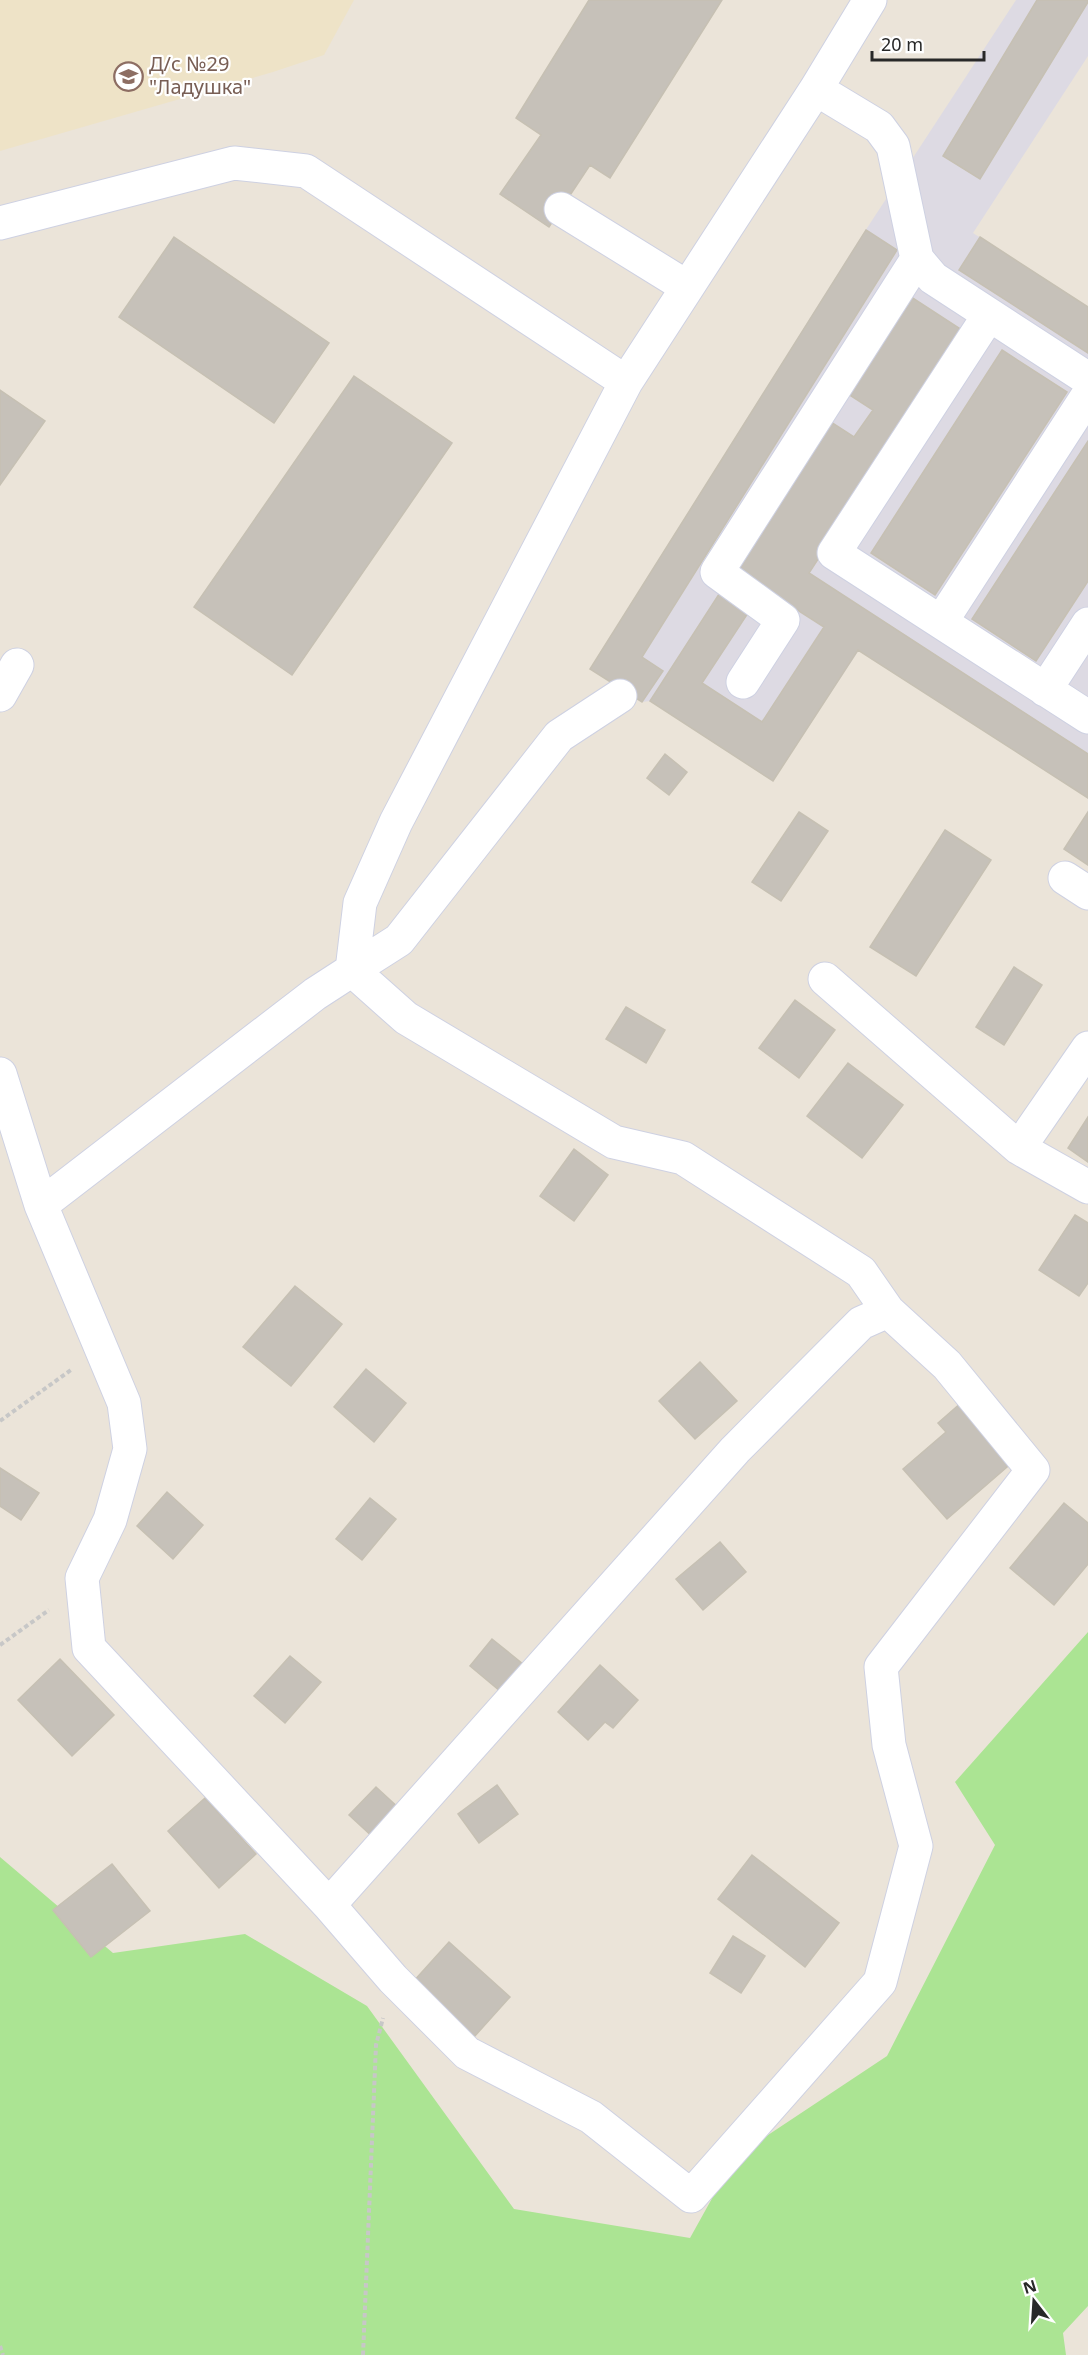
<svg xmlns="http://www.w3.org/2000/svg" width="1088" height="2355" viewBox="0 0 1088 2355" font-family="'Noto Sans',sans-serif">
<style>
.industrial{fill:#dddae3}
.education{fill:#eee3c7}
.green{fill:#abe493}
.building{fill:#c6c1b9;stroke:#c6c0b3;stroke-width:1.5}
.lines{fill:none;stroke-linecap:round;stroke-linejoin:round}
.minor-casing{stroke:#ced1e2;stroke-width:35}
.path{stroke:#c7c7c7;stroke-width:4;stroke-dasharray:4.5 3;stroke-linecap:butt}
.minor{stroke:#fff;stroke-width:33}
.labels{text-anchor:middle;stroke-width:4.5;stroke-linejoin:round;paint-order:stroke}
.education-label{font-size:20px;fill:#785e54;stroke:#fff;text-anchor:start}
</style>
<rect width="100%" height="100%" fill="#ebe4d9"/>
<path class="industrial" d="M 1016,0 L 1088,0 L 1088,56 L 973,233 L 1088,307 L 1088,798 L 859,650 L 773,781 L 650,701 L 642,702 L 590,669 L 854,248 Z"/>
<path class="education" d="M 0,0 L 354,0 L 324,55 L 273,72 L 0,151 Z"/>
<path class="green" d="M 1088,1632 L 1088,2306 L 1063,2333 L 1066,2355 L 0,2355 L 0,1857 L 113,1953 L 245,1934 L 367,2006 L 514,2209 L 690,2238 L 735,2157 L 887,2056 L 995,1845 L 955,1782 Z"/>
<path class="building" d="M 589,0 L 722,0 L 610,178 L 590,165 L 549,227 L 500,194 L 541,135 L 516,118 Z
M 1037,0 L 1088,0 L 1088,2 L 980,179 L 943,156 Z
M 866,230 L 897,250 L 642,657 L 663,671 L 642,702 L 590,669 Z
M 174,237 L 329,343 L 274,423 L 119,317 Z
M 980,237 L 1088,307 L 1088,353 L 959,270 Z
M 908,295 L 965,332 L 809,573 L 1088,754 L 1088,798 L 858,650 L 773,781 L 650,701 L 721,591 L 750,610 L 702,683 L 762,722 L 824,627 L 735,570 L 831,422 L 854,437 L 873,410 L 845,392 Z
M 1002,350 L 1067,392 L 935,595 L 871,553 Z
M 354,376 L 452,443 L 292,675 L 194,607 Z
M 0,390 L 45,421 L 0,485 Z
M 1088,441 L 1088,581 L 1036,661 L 972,619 Z
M 665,754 L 687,772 L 669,795 L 647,778 Z
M 799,812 L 828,831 L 781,901 L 752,882 Z
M 1088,812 L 1088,865 L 1064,849 Z
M 945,830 L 991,860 L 916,976 L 870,947 Z
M 1014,967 L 1042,985 L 1004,1045 L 976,1027 Z
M 795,1000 L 835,1030 L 799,1078 L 759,1048 Z
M 626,1007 L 665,1030 L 646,1063 L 606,1039 Z
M 848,1063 L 903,1105 L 862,1158 L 807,1116 Z
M 1088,1117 L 1088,1162 L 1068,1148 Z
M 574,1149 L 608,1175 L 574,1221 L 540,1196 Z
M 1075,1215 L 1088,1223 L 1088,1283 L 1079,1296 L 1039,1270 Z
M 295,1286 L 342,1324 L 291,1386 L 243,1347 Z
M 700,1362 L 737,1401 L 695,1439 L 659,1401 Z
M 366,1369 L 406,1403 L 374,1442 L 334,1407 Z
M 962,1402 L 1014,1461 L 947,1519 L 903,1469 L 946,1432 L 938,1423 Z
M 0,1468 L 39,1493 L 21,1520 L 0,1506 Z
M 167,1492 L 203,1525 L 173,1559 L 137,1526 Z
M 370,1498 L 396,1519 L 362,1560 L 336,1539 Z
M 1064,1503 L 1088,1523 L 1088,1564 L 1054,1605 L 1010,1568 Z
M 720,1542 L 746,1572 L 703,1610 L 676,1579 Z
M 492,1639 L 523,1664 L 500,1691 L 470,1666 Z
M 290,1656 L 321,1682 L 285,1723 L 254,1696 Z
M 60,1659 L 114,1715 L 72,1756 L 18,1700 Z
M 600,1665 L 638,1700 L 613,1728 L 605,1722 L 588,1740 L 558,1712 Z
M 497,1785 L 518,1814 L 479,1843 L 458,1814 Z
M 376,1787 L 401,1810 L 375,1839 L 349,1815 Z
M 205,1798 L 256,1854 L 219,1888 L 168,1831 Z
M 752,1855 L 839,1923 L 805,1967 L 718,1899 Z
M 112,1864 L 150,1911 L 91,1957 L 53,1910 Z
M 733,1936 L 765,1956 L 741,1993 L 710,1973 Z
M 449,1942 L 510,1997 L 474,2037 L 413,1982 Z"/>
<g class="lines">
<defs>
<path id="minor" d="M 816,89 L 879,127 L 893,146 L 917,259 L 933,278 L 1088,379
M 561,209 L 687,287
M 0,223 L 234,163 L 306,171 L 626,382
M 989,315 L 834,553 L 1088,717
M 941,622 L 1088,395
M 743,682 L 783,620 L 717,572 L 917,259
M 1045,690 L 1088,624
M 0,695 L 17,665
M 1065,878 L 1088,893
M 825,979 L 1019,1148 L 1088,1187
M 0,1074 L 41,1205 L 124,1403 L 130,1449 L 110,1520 L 82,1578 L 89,1648 L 329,1905 L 393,1979 L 467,2053 L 591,2117 L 691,2196 L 880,1982 L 916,1846 L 889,1745 L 881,1667 L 1033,1470 L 947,1365 L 888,1311
M 1019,1148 L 1088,1048
M 41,1205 L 315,994 L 352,970 L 360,903 L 396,822 L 626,382 L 816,89 L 870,0
M 329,1905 L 735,1450 L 861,1323 L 888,1311 L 861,1272 L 683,1158 L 614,1142 L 406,1018 L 352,970 L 399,940 L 559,736 L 620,696"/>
</defs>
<use href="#minor" class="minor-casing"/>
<path class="path" d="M 0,1421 L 71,1370
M 0,1645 L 49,1610
M 0,2346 L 3,2355
M 363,2355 L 376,2045 L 383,2018"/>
<use href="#minor" class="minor"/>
</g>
<defs>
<symbol id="school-ring" viewBox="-11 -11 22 22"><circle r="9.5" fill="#fff" stroke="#8d6e63" stroke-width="1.5"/><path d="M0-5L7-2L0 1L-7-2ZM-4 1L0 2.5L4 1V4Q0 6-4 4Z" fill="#8d6e63"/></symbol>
</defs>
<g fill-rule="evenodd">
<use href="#school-ring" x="112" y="60" width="33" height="33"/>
</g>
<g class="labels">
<g class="education-label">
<text x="149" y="71">Д/с №29<tspan x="149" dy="23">"Ладушка"</tspan></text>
</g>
</g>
<g transform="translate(1034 2301) rotate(343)" stroke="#ffffff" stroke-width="4.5" paint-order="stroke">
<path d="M0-4.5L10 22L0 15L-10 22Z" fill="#282828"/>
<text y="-9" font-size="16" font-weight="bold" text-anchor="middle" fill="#282828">N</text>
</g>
<path d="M872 51v9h112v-9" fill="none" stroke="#282828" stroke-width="3"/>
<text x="881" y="51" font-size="18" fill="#282828" stroke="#ffffff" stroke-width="4.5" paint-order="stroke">20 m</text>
</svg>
